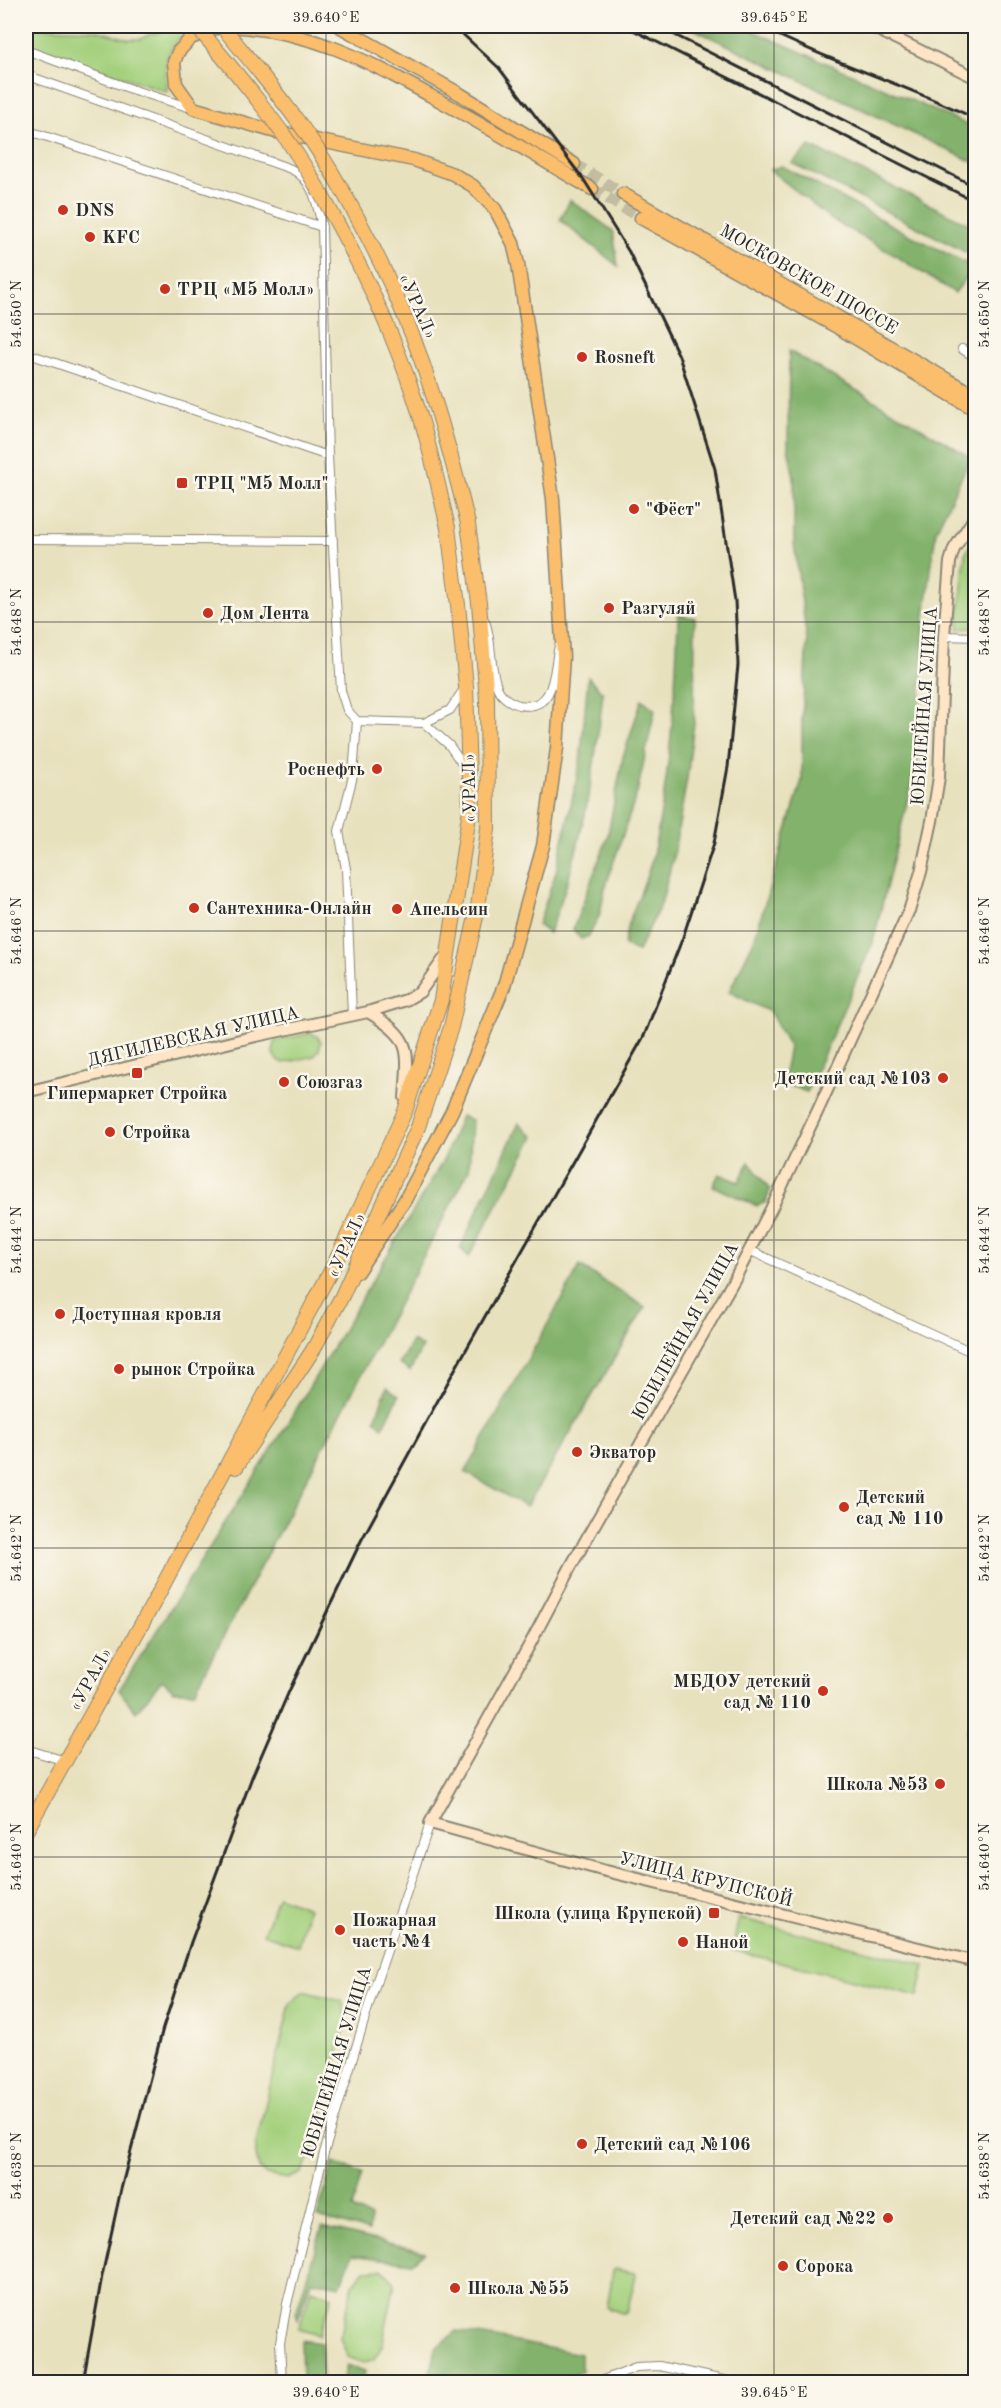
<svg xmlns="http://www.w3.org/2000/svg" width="1001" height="2408" viewBox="0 0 1001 2408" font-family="'Old Standard TT',serif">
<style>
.green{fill:#a4d07d;stroke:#687e54;stroke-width:1.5}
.forest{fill:#83b26c;stroke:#576e4c;stroke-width:1.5}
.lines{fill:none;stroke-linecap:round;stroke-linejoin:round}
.primary-tunnel{stroke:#c2bda1;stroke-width:12;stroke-dasharray:12 6;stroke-linecap:butt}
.street-casing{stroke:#8a8674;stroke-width:10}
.secondary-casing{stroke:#8a8674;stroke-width:14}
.primary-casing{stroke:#8a8674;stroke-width:15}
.highway-casing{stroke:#8a8674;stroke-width:16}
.street{stroke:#fff;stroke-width:8}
.secondary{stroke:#fde5c5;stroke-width:10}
.primary{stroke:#fabe6d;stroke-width:12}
.highway{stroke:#fabe6d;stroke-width:14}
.rail{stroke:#2b2b2b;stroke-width:3}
.highway-bridge-casing{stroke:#8a8674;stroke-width:16;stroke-linecap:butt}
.highway-bridge{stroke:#fabe6d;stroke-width:14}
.ticks{fill:none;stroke:#2b2b2b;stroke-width:1.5;stroke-opacity:0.45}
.poi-dot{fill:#c8321e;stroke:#fbf7ec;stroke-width:2}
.labels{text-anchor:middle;stroke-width:5;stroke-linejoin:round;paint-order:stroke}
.poi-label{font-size:18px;font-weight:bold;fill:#2b2b2b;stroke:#fbf7ec;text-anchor:start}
.street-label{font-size:18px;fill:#2b2b2b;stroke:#fbf7ec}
.neatline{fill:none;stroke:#2b2b2b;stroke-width:2}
.ticks-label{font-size:15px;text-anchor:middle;fill:#2b2b2b}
</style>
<rect width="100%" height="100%" fill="#fbf7ec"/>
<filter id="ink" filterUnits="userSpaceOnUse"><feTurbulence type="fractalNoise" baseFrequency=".0167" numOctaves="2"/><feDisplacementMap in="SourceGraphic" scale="12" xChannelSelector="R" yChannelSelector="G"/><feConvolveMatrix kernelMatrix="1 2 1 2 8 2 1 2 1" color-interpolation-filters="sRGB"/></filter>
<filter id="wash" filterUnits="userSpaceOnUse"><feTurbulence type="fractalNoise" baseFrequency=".008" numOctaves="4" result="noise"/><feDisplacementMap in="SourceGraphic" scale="24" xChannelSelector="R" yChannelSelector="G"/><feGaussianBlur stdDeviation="1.35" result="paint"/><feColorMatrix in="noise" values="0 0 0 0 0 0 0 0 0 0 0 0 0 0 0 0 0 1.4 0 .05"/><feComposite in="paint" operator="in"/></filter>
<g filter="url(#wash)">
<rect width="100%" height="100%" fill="#e8e1be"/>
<path class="green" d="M 26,27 L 95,30 L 128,39 L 141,39 L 150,34 L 170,30 L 188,30 C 165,50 162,63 168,92 L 26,45 Z
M 975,537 L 975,628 L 958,629 L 965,554 Z
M 311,1033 L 317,1036 L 321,1042 L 319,1050 L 314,1056 L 284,1063 L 277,1060 L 273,1053 L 275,1041 Z
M 975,1718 L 975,1748 L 970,1747 C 966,1736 965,1726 975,1718 Z
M 278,1896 L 308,1908 L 298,1946 L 263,1934 Z
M 739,1918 L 925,1965 L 918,1996 L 732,1950 Z
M 303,1991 L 342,2001 L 347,2020 L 311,2155 L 301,2173 L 288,2179 L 266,2175 L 259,2168 L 256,2155 L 256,2143 L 290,2004 Z
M 382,2269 L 395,2283 L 382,2346 L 374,2359 L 363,2363 L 348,2357 L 340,2338 L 353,2284 L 365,2270 Z
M 615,2269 L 634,2273 L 636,2275 L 627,2312 L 622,2313 L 607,2308 L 613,2271 Z
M 311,2289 L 332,2296 L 319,2335 L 299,2329 Z"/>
<path class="forest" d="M 687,26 L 742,26 L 975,128 L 975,163 Z
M 810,146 L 975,227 L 975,257 L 792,163 Z
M 782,166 L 902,231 L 974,267 L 955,293 L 891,253 L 832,220 L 770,170 Z
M 570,200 L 613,231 L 618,266 L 560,220 Z
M 789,351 L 971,457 L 936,531 L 924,624 L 918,757 L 873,942 L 807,1092 L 782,1083 L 789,1047 L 770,1012 L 729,992 L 754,940 L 802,780 L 802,719 L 807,641 L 794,543 L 794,478 L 788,447 Z
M 678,615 L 695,618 L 694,723 L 687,779 L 673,858 L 661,904 L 638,951 L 624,946 C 627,916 646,887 653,855 C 670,776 676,696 678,615 Z
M 588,677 L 603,693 C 594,776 581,856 549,933 L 538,925 L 556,872 L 580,764 Z
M 642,699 L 655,710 L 637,793 L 605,888 L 600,914 L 589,936 L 581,939 L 573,929 L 607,839 L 623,757 Z
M 461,1116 L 472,1120 L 469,1170 L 195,1691 L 174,1691 L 162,1680 L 136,1712 L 119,1690 L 287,1425 L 444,1159 Z
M 519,1123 L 534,1137 L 469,1257 L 460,1248 Z
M 749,1162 L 770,1190 L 766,1202 L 757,1206 L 713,1186 L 719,1174 L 739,1182 Z
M 580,1266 L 645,1307 L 526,1507 L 465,1472 Z
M 412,1341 L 422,1347 L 410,1371 L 399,1364 Z
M 387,1387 L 399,1396 L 383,1428 L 375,1419 Z
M 333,2163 L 362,2173 L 352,2209 L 370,2217 L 369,2231 L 317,2217 Z
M 322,2227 L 425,2252 L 412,2263 L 352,2255 L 340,2286 L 311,2280 L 298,2320 L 296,2313 Z
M 457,2331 L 581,2354 L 581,2371 L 552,2382 L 429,2382 L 436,2348 Z
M 301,2340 L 321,2343 L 323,2379 L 332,2382 L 302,2382 Z
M 347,2365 L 365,2371 L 363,2382 L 343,2382 Z"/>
</g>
<g filter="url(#ink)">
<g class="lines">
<path class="primary-tunnel" d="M 574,164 L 623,194
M 592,189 L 641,218"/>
<defs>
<path id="street" d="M 26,50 L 134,90 L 191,108
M 26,75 L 291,169 C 314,180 317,204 322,227 L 328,456 L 341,691 L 347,710 L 357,721 L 353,776 L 339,831 L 346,869 L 352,1015
M 26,130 L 322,227
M 962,349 L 976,358
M 26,353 L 328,456
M 26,539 L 333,541
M 485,621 C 493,643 489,668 498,689 C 502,697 511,703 519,705 C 557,712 553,669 559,646
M 944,636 L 976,637
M 357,721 L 424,723 L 450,710 L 464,689
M 424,723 L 449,745 L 467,771
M 749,1250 L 976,1354
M 26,1749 L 65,1761
M 282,2382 L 280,2343 L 287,2304 L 324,2153 L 371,1998 L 430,1823
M 598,2382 L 636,2367 L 659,2366 L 733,2382"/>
<path id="secondary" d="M 870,26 L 976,78
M 976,515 L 954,549 L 950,562 L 944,636 L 939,777 L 932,821 L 921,872 L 910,908 L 819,1108 L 771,1209 L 735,1278 L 571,1566 L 530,1644 L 430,1823 L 602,1870 L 976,1962
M 368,1012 C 414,1039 408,1050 405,1098
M 26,1092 L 256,1036 L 368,1012 L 406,1000 L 420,992 L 446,956"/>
<path id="primary" d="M 221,26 L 191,38 L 178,52 L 174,62 L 176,84 L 193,108 L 276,132 L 414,160 L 453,174 L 473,186 L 495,209 L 513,243 L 518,264 L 553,499 L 563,657 L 557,748 L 543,846 L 504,986 L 452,1111 L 405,1200 L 357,1272
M 227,26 C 311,30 362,58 433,97 C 487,126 539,158 592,189
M 339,26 L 460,94 L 574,164
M 623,194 L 976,396
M 641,218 L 837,327 L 976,410"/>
<path id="highway" d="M 236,1467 L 313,1350 L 342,1296 L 418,1127 L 451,1027 L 478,908 L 488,828 L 487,700 L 479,603 L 468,524
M 26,1831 L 154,1602 L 334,1265 L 405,1111 L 441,1000 L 470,809 L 466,686 L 458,605 L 448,528"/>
</defs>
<use href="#street" class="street-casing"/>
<use href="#secondary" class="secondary-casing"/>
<use href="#primary" class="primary-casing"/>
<use href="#highway" class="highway-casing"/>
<use href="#street" class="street"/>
<use href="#secondary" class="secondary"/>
<use href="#primary" class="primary"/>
<use href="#highway" class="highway"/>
<path class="rail" d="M 625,26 L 976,202
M 657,26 L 976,187
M 760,26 C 829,62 905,84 976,119
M 83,2382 L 102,2276 L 121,2189 L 163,2028 L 191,1942 L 252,1777 L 290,1689 L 361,1541 L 454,1371 L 644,1036 L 683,937 L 714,843 L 728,767 L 738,665 L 735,601 L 715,469 L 679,356 L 629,252 L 584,180 L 499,68 L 454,26"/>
<defs>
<path id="highway-bridge" d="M 196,26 C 237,73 283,128 314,182 C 358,257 397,338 422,422 C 432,457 440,492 448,528
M 222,26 C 259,72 300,119 331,171 C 362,223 391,281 413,337 C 436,398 453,461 468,524"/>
</defs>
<use href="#highway-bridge" class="highway-bridge-casing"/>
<use href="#highway-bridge" class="highway-bridge"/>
</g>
</g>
<path class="ticks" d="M 326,26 L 326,2382M 774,26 L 774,2382M 26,314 L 976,314M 26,622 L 976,622M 26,931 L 976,931M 26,1240 L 976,1240M 26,1548 L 976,1548M 26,1857 L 976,1857M 26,2166 L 976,2166"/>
<g class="poi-dot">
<circle cx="63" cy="210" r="6"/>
<circle cx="90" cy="237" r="6"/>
<circle cx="165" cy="289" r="6"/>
<circle cx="582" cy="357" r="6"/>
<rect x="176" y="477" width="12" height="12" rx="3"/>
<circle cx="634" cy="509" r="6"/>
<circle cx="609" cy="608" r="6"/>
<circle cx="208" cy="613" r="6"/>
<circle cx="377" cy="769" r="6"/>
<circle cx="194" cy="908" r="6"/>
<circle cx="397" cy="909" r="6"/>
<rect x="131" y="1067" width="12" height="12" rx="3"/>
<circle cx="943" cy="1078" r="6"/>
<circle cx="284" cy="1082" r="6"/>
<circle cx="110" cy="1132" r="6"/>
<circle cx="60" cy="1314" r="6"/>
<circle cx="119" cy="1369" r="6"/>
<circle cx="577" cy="1452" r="6"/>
<circle cx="844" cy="1507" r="6"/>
<circle cx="823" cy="1691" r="6"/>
<circle cx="940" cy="1784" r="6"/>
<rect x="708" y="1907" width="12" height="12" rx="3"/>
<circle cx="340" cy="1930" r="6"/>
<circle cx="683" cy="1942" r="6"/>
<circle cx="582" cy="2144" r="6"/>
<circle cx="888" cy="2218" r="6"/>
<circle cx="783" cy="2266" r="6"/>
<circle cx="455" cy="2288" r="6"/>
</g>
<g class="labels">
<g class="poi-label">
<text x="75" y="216">DNS</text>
<text x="102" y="243">KFC</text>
<text x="177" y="295">ТРЦ «М5 Молл»</text>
<text x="594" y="363">Rosneft</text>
<text x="194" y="489">ТРЦ "М5 Молл"</text>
<text x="646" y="515">"Фёст"</text>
<text x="621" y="614">Разгуляй</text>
<text x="220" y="619">Дом Лента</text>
<text x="365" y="775" text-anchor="end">Роснефть</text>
<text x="206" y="914">Сантехника-Онлайн</text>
<text x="409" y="915">Апельсин</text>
<text x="931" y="1084" text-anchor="end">Детский сад №103</text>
<text x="296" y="1088">Союзгаз</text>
<text x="137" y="1099" text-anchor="middle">Гипермаркет Стройка</text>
<text x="122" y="1138">Стройка</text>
<text x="72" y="1320">Доступная кровля</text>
<text x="131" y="1375">рынок Стройка</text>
<text x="589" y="1458">Экватор</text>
<text x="856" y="1503">Детский<tspan x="856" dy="21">сад № 110</tspan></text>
<text x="811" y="1687" text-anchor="end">МБДОУ детский<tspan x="811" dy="21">сад № 110</tspan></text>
<text x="928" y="1790" text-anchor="end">Школа №53</text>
<text x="702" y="1919" text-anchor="end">Школа (улица Крупской)</text>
<text x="352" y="1926">Пожарная<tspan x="352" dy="21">часть №4</tspan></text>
<text x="695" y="1948">Наной</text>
<text x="594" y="2150">Детский сад №106</text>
<text x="876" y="2224" text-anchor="end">Детский сад №22</text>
<text x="795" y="2272">Сорока</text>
<text x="467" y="2294">Школа №55</text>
</g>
<g class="street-label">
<text transform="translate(809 279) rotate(30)" y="6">МОСКОВСКОЕ ШОССЕ</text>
<text transform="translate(418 306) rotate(66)" y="6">«УРАЛ»</text>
<text transform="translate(924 706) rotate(-86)" y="6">ЮБИЛЕЙНАЯ УЛИЦА</text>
<text transform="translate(469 788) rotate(-91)" y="6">«УРАЛ»</text>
<text transform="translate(193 1036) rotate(-13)" y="6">ДЯГИЛЕВСКАЯ УЛИЦА</text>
<text transform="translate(346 1245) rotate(-65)" y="6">«УРАЛ»</text>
<text transform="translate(685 1331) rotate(-61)" y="6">ЮБИЛЕЙНАЯ УЛИЦА</text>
<text transform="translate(90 1679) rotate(-61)" y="6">«УРАЛ»</text>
<text transform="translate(706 1879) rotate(14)" y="6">УЛИЦА КРУПСКОЙ</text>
<text transform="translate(336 2062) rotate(-73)" y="6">ЮБИЛЕЙНАЯ УЛИЦА</text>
</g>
</g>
<rect width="1001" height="2408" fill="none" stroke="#fbf7ec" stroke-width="66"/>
<rect x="33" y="33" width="935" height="2342" class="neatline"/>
<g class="ticks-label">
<text x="326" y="22">39.640°E</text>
<text x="774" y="22">39.645°E</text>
<text transform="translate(16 314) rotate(-90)" y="5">54.650°N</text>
<text transform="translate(984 314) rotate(-90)" y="5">54.650°N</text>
<text transform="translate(16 622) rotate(-90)" y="5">54.648°N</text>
<text transform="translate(984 622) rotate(-90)" y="5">54.648°N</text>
<text transform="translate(16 931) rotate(-90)" y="5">54.646°N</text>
<text transform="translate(984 931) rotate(-90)" y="5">54.646°N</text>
<text transform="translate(16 1240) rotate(-90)" y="5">54.644°N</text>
<text transform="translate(984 1240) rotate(-90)" y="5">54.644°N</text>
<text transform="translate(16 1548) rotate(-90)" y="5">54.642°N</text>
<text transform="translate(984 1548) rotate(-90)" y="5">54.642°N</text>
<text transform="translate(16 1857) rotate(-90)" y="5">54.640°N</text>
<text transform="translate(984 1857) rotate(-90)" y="5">54.640°N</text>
<text transform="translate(16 2166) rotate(-90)" y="5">54.638°N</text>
<text transform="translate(984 2166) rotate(-90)" y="5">54.638°N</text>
<text x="326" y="2397">39.640°E</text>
<text x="774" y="2397">39.645°E</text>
</g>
</svg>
